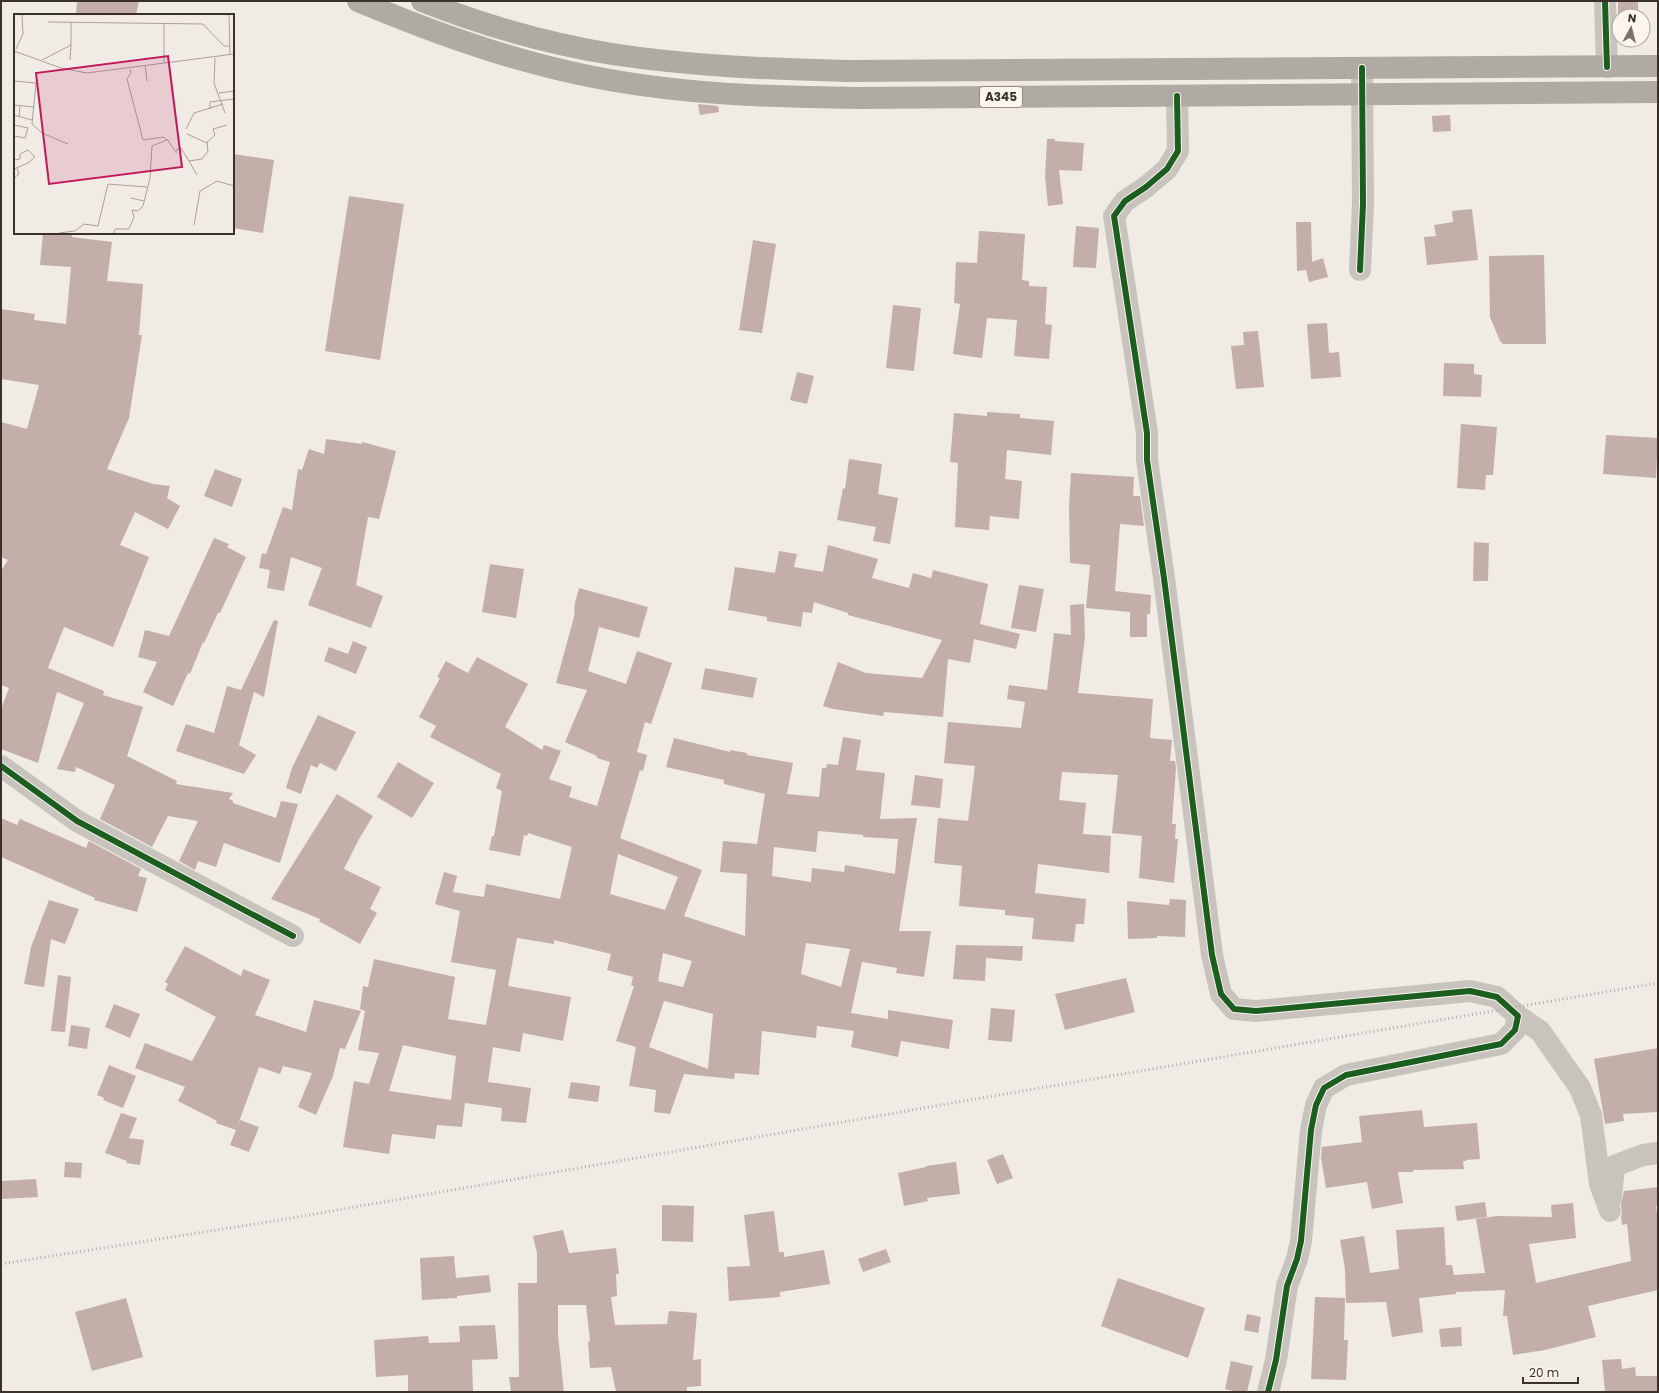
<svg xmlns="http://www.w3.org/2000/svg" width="1659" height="1393" viewBox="0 0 1659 1393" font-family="Poppins,sans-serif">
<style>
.building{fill:#c3afa7;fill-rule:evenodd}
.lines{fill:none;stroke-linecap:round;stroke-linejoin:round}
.minor{stroke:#c9c3be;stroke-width:22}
.highway{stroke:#afaaa4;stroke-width:22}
.rail{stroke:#b1aca8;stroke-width:3;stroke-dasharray:1 3;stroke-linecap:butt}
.cycleway-casing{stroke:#fbf5ee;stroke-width:8}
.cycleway{stroke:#1b5e20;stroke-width:6}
.labels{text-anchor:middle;stroke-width:3.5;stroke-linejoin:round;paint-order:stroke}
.shield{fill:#fbf5ee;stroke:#756b66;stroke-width:1}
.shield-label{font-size:12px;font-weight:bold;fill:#3b302b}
.inset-road{fill:none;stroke:#a8a09b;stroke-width:1}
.view{fill:#c2185b;fill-opacity:0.15;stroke:#c2185b;stroke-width:2}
.inset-edge{fill:none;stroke:#3b302b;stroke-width:2}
</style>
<rect width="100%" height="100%" fill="#f0ebe5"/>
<path class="building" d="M 77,1 L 139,1 L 136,15 L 76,15 Z
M 1618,1 L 1638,1 L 1638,16 L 1618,16 Z
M 698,104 L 718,106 L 719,112 L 700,115 Z
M 1450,115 L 1451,131 L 1433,132 L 1432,116 Z
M 1047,139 L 1055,139 L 1055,141 L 1084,143 L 1082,171 L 1059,170 L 1063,204 L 1048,206 L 1045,177 Z
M 233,154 L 274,160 L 263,233 L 233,228 Z
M 349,196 L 404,204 L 380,360 L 325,351 Z
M 1472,209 L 1478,260 L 1427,265 L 1424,237 L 1436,236 L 1434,225 L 1453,222 L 1452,211 Z
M 1296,222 L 1311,222 L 1312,262 L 1323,258 L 1328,277 L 1309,282 L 1306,270 L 1297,271 Z
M 1076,226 L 1099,228 L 1096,268 L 1073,267 Z
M 979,231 L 1025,234 L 1022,280 L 1029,281 L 1029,286 L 1047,287 L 1045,324 L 1052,325 L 1049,359 L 1014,356 L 1017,320 L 987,318 L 982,358 L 953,354 L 960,304 L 954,303 L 956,262 L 977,263 Z
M 43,233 L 72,234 L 72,237 L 112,242 L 107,281 L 143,284 L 139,335 L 142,335 L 129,418 L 107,469 L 153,484 L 170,486 L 167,498 L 180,506 L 168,529 L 135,512 L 120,545 L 149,557 L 113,647 L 64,627 L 48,668 L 104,691 L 103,695 L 143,707 L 127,756 L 177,781 L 176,784 L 233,793 L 229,799 L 233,801 L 233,803 L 276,818 L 281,801 L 298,804 L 280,863 L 224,843 L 216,867 L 198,861 L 195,870 L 179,861 L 198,821 L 168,816 L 152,847 L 100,819 L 115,785 L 76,767 L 75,772 L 57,769 L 84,703 L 57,692 L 38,763 L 1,749 L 1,709 L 9,688 L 1,685 L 1,571 L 8,560 L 1,557 L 1,422 L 27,429 L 39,385 L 1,379 L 1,309 L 35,314 L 34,320 L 66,324 L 71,267 L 40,265 Z
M 753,240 L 776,244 L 762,333 L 739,330 Z
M 1544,255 L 1546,344 L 1503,344 L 1500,341 L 1490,317 L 1489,256 Z
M 893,305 L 921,308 L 914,371 L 886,368 Z
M 1327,323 L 1329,353 L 1339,352 L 1341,377 L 1311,379 L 1307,324 Z
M 1258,331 L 1264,387 L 1236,389 L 1231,346 L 1244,345 L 1243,332 Z
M 1444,363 L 1474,364 L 1474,374 L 1482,375 L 1481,397 L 1443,396 Z
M 797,372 L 814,376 L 807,404 L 790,400 Z
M 987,412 L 1020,414 L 1020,418 L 1054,421 L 1051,455 L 1007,450 L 1005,479 L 1022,481 L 1019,519 L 990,516 L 989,530 L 955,527 L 958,463 L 950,462 L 954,413 L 987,416 Z
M 1461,424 L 1497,427 L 1493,475 L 1486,475 L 1485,490 L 1457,488 Z
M 1606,435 L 1658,438 L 1656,478 L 1603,474 Z
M 326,439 L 362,444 L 362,442 L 396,451 L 379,519 L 368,517 L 356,585 L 383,596 L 371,628 L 308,605 L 322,568 L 291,557 L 284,591 L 267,588 L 270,570 L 259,568 L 262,553 L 266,554 L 283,507 L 292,510 L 298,469 L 302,470 L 309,449 L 324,454 Z
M 849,459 L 882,464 L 878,494 L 898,498 L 890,544 L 873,541 L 876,527 L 837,520 L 843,488 L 845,489 Z
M 215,469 L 242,479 L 232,507 L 204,496 Z
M 1071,473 L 1134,477 L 1133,496 L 1140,496 L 1144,526 L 1120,524 L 1115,591 L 1151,595 L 1150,614 L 1147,614 L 1147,637 L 1130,637 L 1130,612 L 1086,608 L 1090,565 L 1070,563 L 1069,506 Z
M 214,538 L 229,544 L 227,547 L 246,557 L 220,613 L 218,613 L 204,643 L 203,642 L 190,674 L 188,673 L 173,706 L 143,692 L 157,662 L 138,657 L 145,630 L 169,636 Z
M 1474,542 L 1489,543 L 1488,581 L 1473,581 Z
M 828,545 L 878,559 L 872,578 L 909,588 L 913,573 L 931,578 L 933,570 L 988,584 L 980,624 L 1020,634 L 1016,649 L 974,639 L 970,663 L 948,659 L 943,717 L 884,712 L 883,716 L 833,709 L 823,706 L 838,662 L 866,673 L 922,678 L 942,640 L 848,615 L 848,613 L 814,602 L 812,613 L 803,612 L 801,627 L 767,621 L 767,617 L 728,610 L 735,567 L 775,573 L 779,551 L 797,554 L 794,567 L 823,572 Z
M 490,564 L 524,569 L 516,618 L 482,612 Z
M 1019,585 L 1044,589 L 1036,632 L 1011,628 Z
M 579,588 L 648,607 L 639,638 L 599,627 L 588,671 L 626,684 L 637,651 L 672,663 L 651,724 L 645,722 L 637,752 L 647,755 L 643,771 L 640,770 L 620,838 L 702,870 L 684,916 L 745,936 L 747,874 L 720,872 L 723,841 L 757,844 L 765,794 L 724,784 L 724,780 L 666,767 L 674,738 L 730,752 L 730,750 L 747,753 L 747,755 L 793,763 L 787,794 L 819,797 L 822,768 L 826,768 L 827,764 L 838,765 L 843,737 L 861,740 L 856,770 L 885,773 L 880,819 L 917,818 L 899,931 L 931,931 L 924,977 L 896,973 L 897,968 L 862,962 L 851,1013 L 888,1019 L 888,1010 L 953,1020 L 949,1049 L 901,1041 L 898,1057 L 851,1047 L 854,1031 L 817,1026 L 816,1038 L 762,1031 L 759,1075 L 735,1073 L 734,1079 L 684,1074 L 670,1114 L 654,1112 L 656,1090 L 629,1086 L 636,1047 L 616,1041 L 634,986 L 631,985 L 633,977 L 607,970 L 611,954 L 554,940 L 554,944 L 517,938 L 508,986 L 571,997 L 563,1041 L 523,1033 L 520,1052 L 493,1047 L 488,1082 L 531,1088 L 526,1123 L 501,1121 L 502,1108 L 465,1103 L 462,1127 L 437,1125 L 435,1139 L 392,1134 L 389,1154 L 343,1147 L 354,1081 L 369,1084 L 379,1053 L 358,1050 L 365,1011 L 360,1009 L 363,986 L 368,987 L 374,959 L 455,977 L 448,1019 L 486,1025 L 496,970 L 451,962 L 460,911 L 435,904 L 444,872 L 457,876 L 453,892 L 484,897 L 486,884 L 560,899 L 572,847 L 528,833 L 527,836 L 524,835 L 520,856 L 489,850 L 492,836 L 494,836 L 502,791 L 496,788 L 501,774 L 430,737 L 436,726 L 419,717 L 440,678 L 437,677 L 446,661 L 468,673 L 477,657 L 528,684 L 505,727 L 542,750 L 544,745 L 561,751 L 549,779 L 572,787 L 569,797 L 597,806 L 610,762 L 597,758 L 597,756 L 565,742 L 587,690 L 556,683 L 575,613 L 574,613 L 575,603 ZM 818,831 L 863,835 L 863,837 L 898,839 L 895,874 L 845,865 L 844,872 L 812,868 L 811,882 L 772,876 L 774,847 L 816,852 ZM 618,854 L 678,877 L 665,910 L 610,894 ZM 806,943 L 850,949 L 841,987 L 801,974 ZM 663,953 L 692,961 L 683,987 L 658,981 ZM 664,1001 L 713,1014 L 708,1069 L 649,1047 ZM 403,1045 L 456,1056 L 451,1100 L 389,1091 Z
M 1084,604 L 1085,637 L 1078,693 L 1153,699 L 1150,738 L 1172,740 L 1170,761 L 1175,761 L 1176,768 L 1172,824 L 1176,824 L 1175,839 L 1178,839 L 1174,883 L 1139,878 L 1142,836 L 1112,833 L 1118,775 L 1062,772 L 1059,800 L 1086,803 L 1083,834 L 1111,836 L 1109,873 L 1038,864 L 1035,893 L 1086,899 L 1084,924 L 1076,924 L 1074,942 L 1032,939 L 1034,918 L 1005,915 L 1005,910 L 959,906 L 962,866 L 934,863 L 938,818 L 968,821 L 975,766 L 944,763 L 948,722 L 1021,728 L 1025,702 L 1007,699 L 1009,685 L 1047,690 L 1054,633 L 1071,635 L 1070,605 Z
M 274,620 L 278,621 L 264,697 L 254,692 L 239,745 L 256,755 L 244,774 L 176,751 L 186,724 L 214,733 L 227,686 L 241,690 Z
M 353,641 L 367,647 L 356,674 L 324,661 L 329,647 L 348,654 Z
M 705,668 L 757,678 L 753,698 L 701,689 Z
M 318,715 L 356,732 L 336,771 L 320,763 L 317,768 L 311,765 L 301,794 L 286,788 L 292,768 Z
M 398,762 L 434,783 L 412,818 L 377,797 Z
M 915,775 L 943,779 L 940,808 L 911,805 Z
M 337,794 L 373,816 L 359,839 L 344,869 L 381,887 L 370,909 L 377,913 L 360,944 L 319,921 L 320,919 L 271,899 Z
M 1,818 L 17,825 L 20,819 L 86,848 L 89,841 L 141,869 L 138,876 L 147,878 L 137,912 L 94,900 L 95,898 L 1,857 Z
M 1170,899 L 1186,900 L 1185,937 L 1157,936 L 1157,938 L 1128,939 L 1127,901 L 1169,905 Z
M 49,900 L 79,909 L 65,944 L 51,939 L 44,987 L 24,984 L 31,947 Z
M 956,945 L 1023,946 L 1022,961 L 986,958 L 985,981 L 953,979 Z
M 185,946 L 241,976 L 243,969 L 270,980 L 255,1015 L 306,1032 L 314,1000 L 361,1011 L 345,1049 L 340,1048 L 333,1076 L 316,1115 L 298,1107 L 312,1073 L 283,1066 L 280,1074 L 259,1067 L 236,1130 L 216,1123 L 217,1121 L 178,1101 L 185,1087 L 135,1068 L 145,1043 L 192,1061 L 216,1017 L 165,990 L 168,984 L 165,982 Z
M 58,975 L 71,977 L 65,1032 L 51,1031 Z
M 1126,978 L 1135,1012 L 1065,1030 L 1055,994 Z
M 114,1004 L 140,1014 L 130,1038 L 105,1027 Z
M 991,1008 L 1015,1010 L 1012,1042 L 988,1040 Z
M 71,1025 L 90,1028 L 87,1049 L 68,1046 Z
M 1658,1048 L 1658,1112 L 1623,1114 L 1624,1121 L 1605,1124 L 1594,1059 Z
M 109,1065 L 136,1076 L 123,1108 L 103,1100 L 104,1098 L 97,1095 Z
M 571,1082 L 600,1086 L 598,1102 L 568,1098 Z
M 1422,1110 L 1424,1127 L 1477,1123 L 1480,1159 L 1466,1160 L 1466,1161 L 1463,1161 L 1464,1169 L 1413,1170 L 1413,1172 L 1398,1172 L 1403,1203 L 1372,1209 L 1367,1182 L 1326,1188 L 1321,1158 L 1322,1147 L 1362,1142 L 1359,1116 Z
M 121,1113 L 137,1118 L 129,1138 L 144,1140 L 140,1165 L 126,1163 L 127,1161 L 105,1153 Z
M 240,1120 L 259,1127 L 249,1152 L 230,1145 Z
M 1003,1154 L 1013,1178 L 997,1184 L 987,1160 Z
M 65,1162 L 82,1163 L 81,1178 L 64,1177 Z
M 956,1162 L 960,1194 L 927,1198 L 928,1201 L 904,1206 L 898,1173 L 926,1167 L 926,1166 Z
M 36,1179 L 38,1197 L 1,1199 L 1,1181 Z
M 1658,1187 L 1658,1206 L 1656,1206 L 1658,1222 L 1658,1290 L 1588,1306 L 1596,1337 L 1545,1350 L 1513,1355 L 1507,1316 L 1503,1316 L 1505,1290 L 1456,1292 L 1456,1294 L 1419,1298 L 1423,1332 L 1392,1337 L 1386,1302 L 1346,1303 L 1345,1269 L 1340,1240 L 1364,1236 L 1370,1273 L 1399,1269 L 1396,1230 L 1444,1227 L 1446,1265 L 1452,1265 L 1454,1275 L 1485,1273 L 1476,1219 L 1497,1216 L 1552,1217 L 1551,1205 L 1573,1203 L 1576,1238 L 1529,1244 L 1536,1283 L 1631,1261 L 1627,1224 L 1622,1225 L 1621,1216 L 1622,1213 L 1621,1205 L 1624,1191 Z
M 1485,1202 L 1487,1217 L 1457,1221 L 1455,1206 Z
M 662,1205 L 694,1206 L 693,1242 L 662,1241 Z
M 774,1211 L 779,1252 L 784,1252 L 784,1257 L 824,1250 L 830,1284 L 780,1292 L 780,1297 L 729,1301 L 727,1267 L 750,1266 L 744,1215 Z
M 563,1230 L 569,1253 L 616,1248 L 619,1274 L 616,1274 L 617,1296 L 611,1297 L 615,1325 L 667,1324 L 669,1311 L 697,1313 L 693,1360 L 701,1359 L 701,1386 L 687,1387 L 687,1392 L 616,1392 L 611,1367 L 590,1368 L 588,1342 L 590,1341 L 586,1305 L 558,1305 L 558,1335 L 564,1392 L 511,1392 L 509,1377 L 519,1377 L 518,1283 L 537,1283 L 537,1253 L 533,1236 Z
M 886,1249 L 891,1262 L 863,1272 L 858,1259 Z
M 454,1256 L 456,1278 L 489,1275 L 491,1292 L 457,1296 L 457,1298 L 422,1300 L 420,1258 Z
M 1118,1278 L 1205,1308 L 1188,1358 L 1101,1326 Z
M 1315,1297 L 1345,1298 L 1344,1340 L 1348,1340 L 1346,1380 L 1311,1379 Z
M 126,1298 L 143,1357 L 92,1371 L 75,1312 Z
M 1247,1314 L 1261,1317 L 1258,1333 L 1244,1330 Z
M 495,1325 L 498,1359 L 472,1360 L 473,1392 L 408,1392 L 408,1375 L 376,1377 L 374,1340 L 428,1336 L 429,1343 L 460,1342 L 459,1326 Z
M 1461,1327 L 1462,1346 L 1441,1347 L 1439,1329 Z
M 1621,1359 L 1622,1369 L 1635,1367 L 1636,1376 L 1658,1376 L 1658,1392 L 1605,1392 L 1602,1360 Z
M 1231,1361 L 1253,1366 L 1247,1392 L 1238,1392 L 1225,1389 Z"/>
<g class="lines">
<path class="minor" d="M 1605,1 L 1607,67
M 1177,96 L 1178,151 L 1167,169 L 1146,187 L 1125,201 L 1114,216 L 1147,433 L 1147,460 L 1164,578 L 1212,955 L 1221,994 L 1234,1009 L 1256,1011 L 1470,991 L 1497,997 L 1518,1016 L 1515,1030 L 1501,1044 L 1346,1075 L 1324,1088 L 1316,1105 L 1311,1130 L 1301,1241 L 1297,1259 L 1287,1286 L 1276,1360 L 1268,1392
M 1360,270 L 1363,204 L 1362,68
M 1,766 L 77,821 L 293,936
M 1518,1016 L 1540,1031 L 1580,1088 L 1591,1115 L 1600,1184 L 1610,1211
M 1611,1198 L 1614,1166 L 1643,1155 L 1658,1153"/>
<path class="highway" d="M 358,1 C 430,31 503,58 579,74 C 671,94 766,97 860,98 L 1658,92
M 422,1 C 483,25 547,44 612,54 C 690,66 768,69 847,71 L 1658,66"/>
<path class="rail" d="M 1,1264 L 280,1220 L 987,1097 L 1658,983"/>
<defs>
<path id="cycleway" d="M 1605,1 L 1607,67
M 1177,96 L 1178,151 L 1167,169 L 1146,187 L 1125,201 L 1114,216 L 1147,433 L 1147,460 L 1164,578 L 1212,955 L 1221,994 L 1234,1009 L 1256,1011 L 1470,991 L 1497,997 L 1518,1016 L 1515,1030 L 1501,1044 L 1346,1075 L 1324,1088 L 1316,1105 L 1311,1130 L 1301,1241 L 1297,1259 L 1287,1286 L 1276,1360 L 1268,1392
M 1360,270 L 1363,204 L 1362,68
M 1,766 L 77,821 L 293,936"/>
</defs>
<use href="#cycleway" class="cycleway-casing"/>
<use href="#cycleway" class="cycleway"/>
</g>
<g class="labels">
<rect class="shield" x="980" y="87" width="42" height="20" rx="3"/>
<g class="shield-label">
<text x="1001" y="101">A345</text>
</g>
</g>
<g transform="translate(14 14)">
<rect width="220" height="220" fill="#f0ebe5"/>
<path class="inset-road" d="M 215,1 L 216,41M 34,8 L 189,10 L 210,32 L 215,32M 150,10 L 150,48M 2,35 L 9,20 L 8,1M 0,37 L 47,54 L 73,59 L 220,40M 201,44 L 200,69 L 211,99M 28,46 L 57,31 L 57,9M 56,46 L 57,31M 131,51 L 133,67M 0,67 L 22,69 L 18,110 L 28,119 L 54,130M 205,79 L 220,77M 0,91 L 20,93M 196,95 L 196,88 L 220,85M 0,101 L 18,106M 5,103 L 6,91M 0,111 L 14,114 L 11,124 L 0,122M 172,115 L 180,99 L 209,90M 173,120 L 193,129M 153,125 L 161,137M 162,139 L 162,136 L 167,134 L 175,147 L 188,145 L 194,137 L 193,128 L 201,121 L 199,115 L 213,111M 0,146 L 6,145 L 6,140 L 14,136 L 21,143 L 14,149 L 0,155M 175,147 L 183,161M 0,164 L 5,160 L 3,154M 117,184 L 130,187M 180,211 L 186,177 L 203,167 L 220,172M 45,219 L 61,217 L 70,210 L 84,212 L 94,170 L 133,173M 100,219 L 101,215 L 115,215 L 120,203 L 118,196 L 124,197 L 129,192 L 136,164 L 138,132 L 153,126 L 149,123 L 129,126 L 113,65 L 117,59 L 116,55"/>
<path class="view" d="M 154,42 L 168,153 L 35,170 L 22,59 Z"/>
<rect width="220" height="220" class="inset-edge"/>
</g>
<rect width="1659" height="1393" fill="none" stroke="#3b302b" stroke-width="4"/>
<g transform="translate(1631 28) rotate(7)"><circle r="19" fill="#fbf5ee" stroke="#aea6a0"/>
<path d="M0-3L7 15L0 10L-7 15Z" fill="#7a716c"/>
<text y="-6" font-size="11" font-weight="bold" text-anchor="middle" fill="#3b302b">N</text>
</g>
<path d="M1523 1377v6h55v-6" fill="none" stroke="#3b302b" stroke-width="2"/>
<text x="1529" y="1377" font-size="12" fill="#3b302b" stroke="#fbf5ee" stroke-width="3" paint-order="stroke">20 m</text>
</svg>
